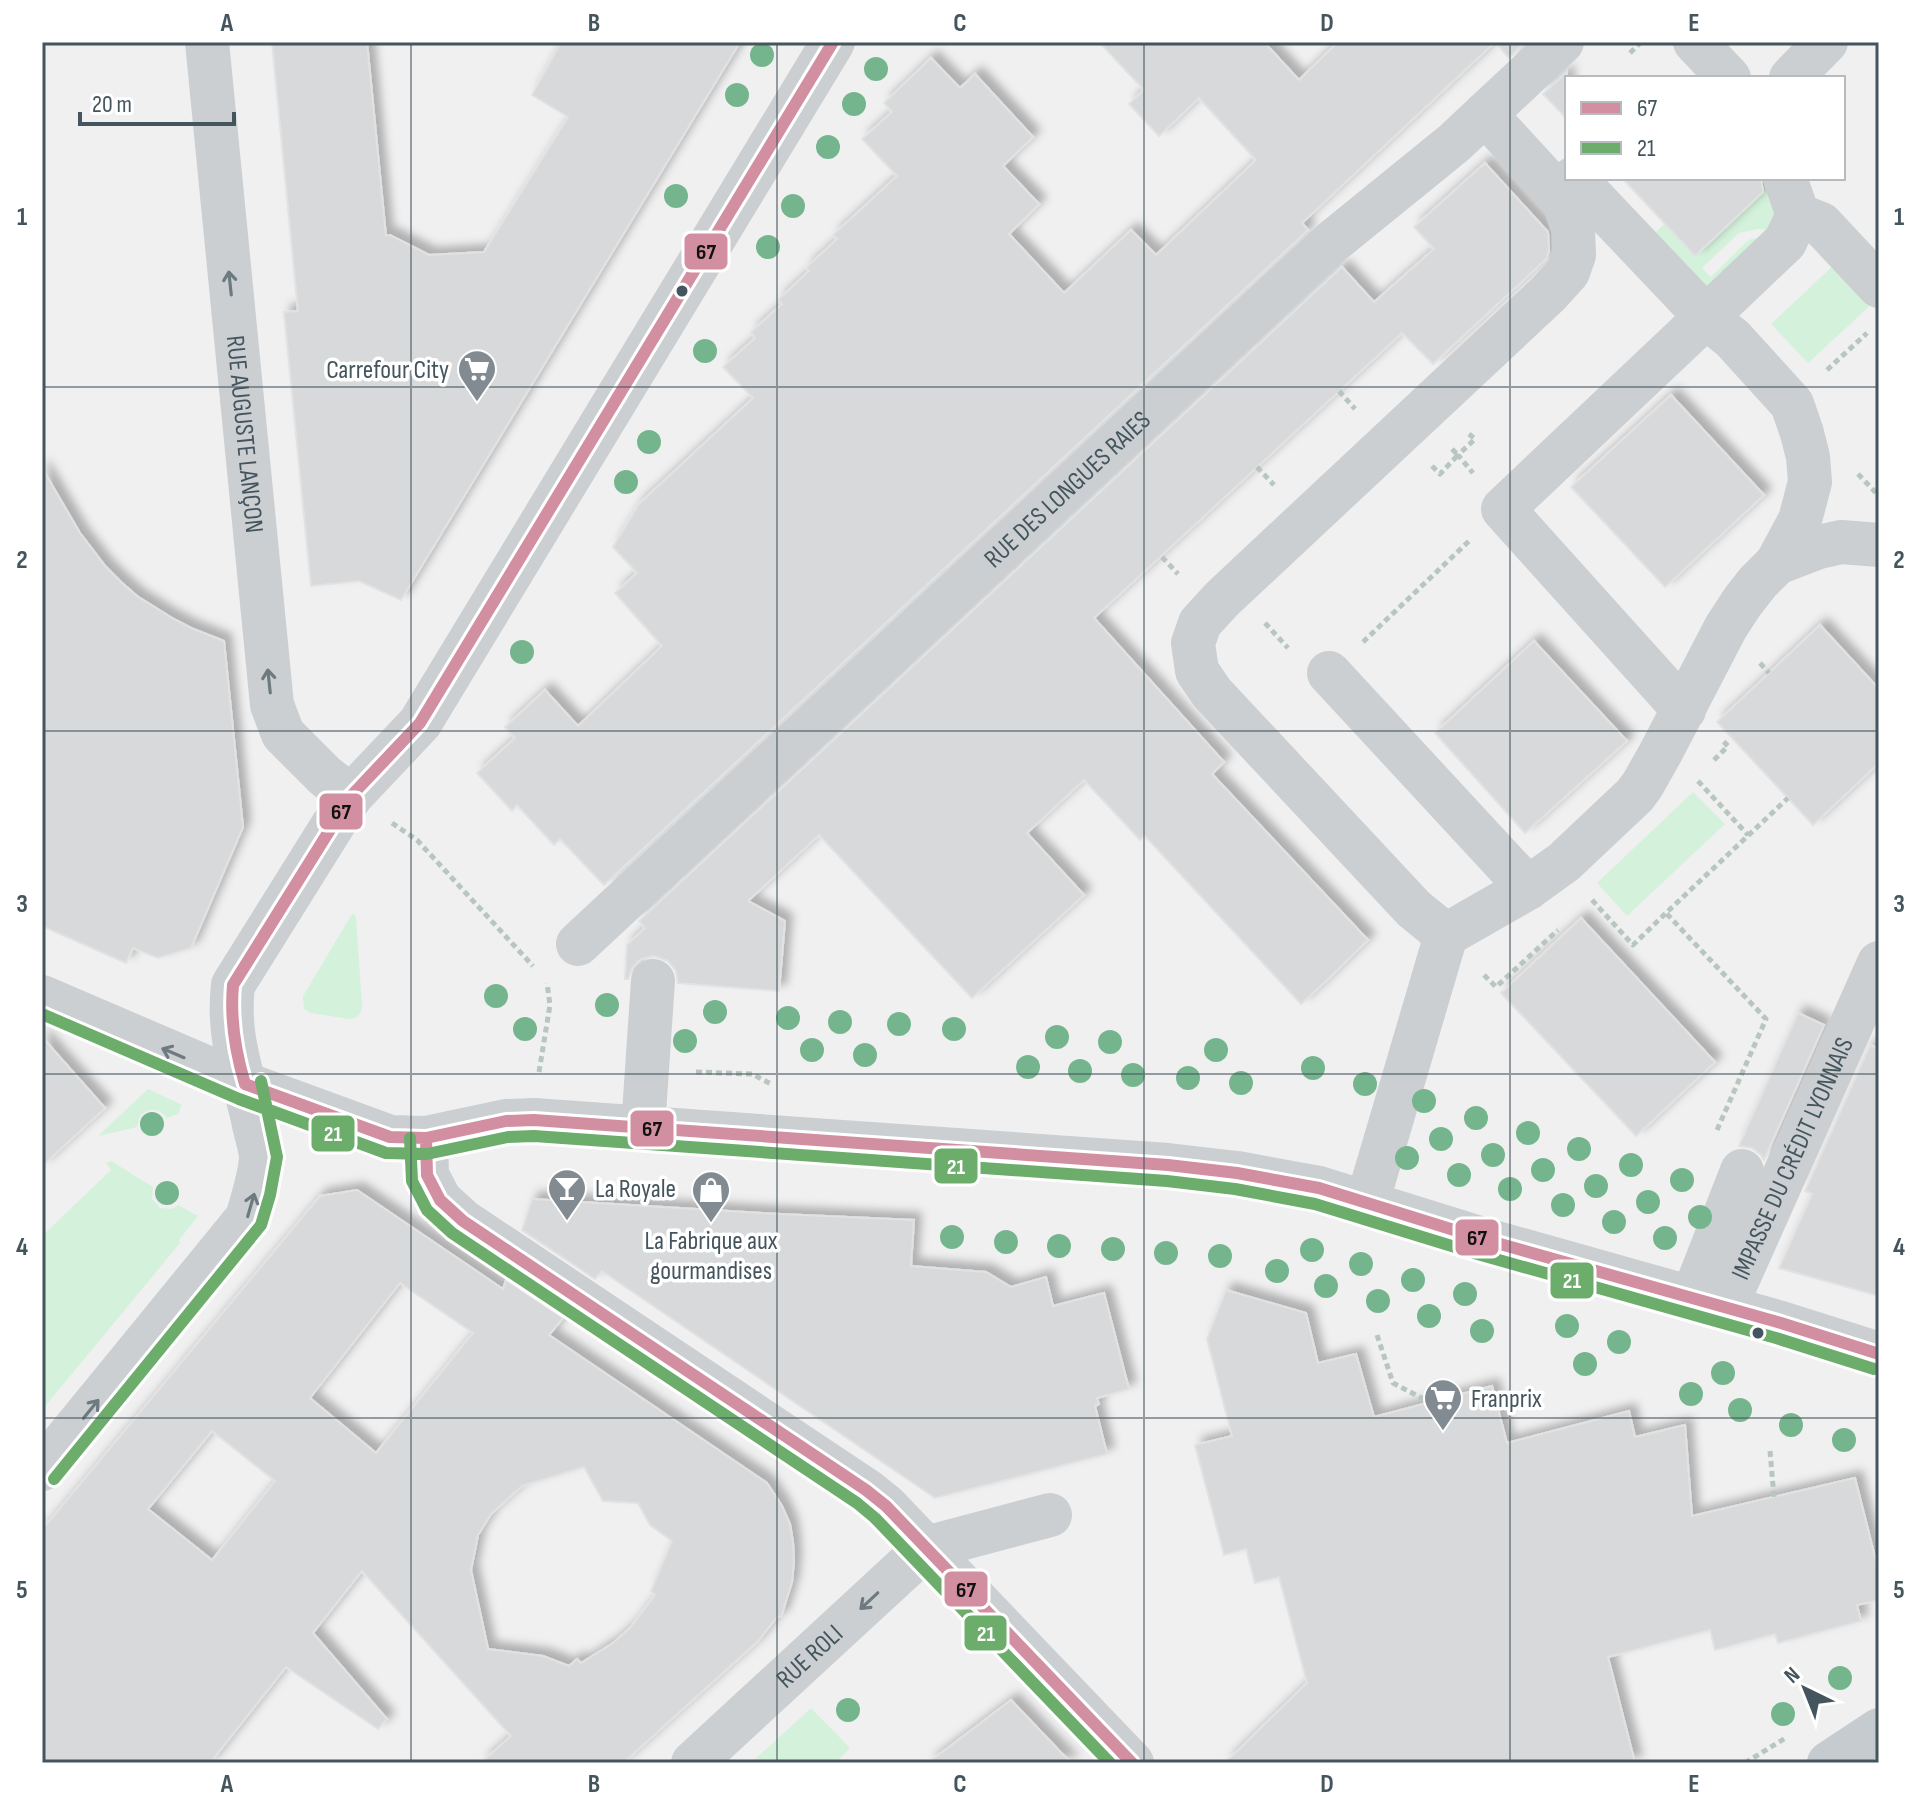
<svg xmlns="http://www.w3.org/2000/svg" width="1921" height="1805" viewBox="0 0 1921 1805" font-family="'Sofia Sans Condensed',sans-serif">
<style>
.green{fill:#d3f1db}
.building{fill:#d7d9da;stroke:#e2e2e3;stroke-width:2;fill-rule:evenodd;filter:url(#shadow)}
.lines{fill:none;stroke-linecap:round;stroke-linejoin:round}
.path{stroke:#b8c6c0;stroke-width:5;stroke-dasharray:6 4;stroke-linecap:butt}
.minor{stroke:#cbcfd1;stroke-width:44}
.major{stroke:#c6cbcf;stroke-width:44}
.bus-1-casing{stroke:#fff;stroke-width:18}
.bus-2-casing{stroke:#fff;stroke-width:18}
.bus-1{stroke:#d28fa2;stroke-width:12}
.bus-2{stroke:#6dad6c;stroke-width:12}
.tree{fill:#75b58e}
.oneway{stroke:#6d7a80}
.grid{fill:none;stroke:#45555e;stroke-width:2;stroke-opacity:0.55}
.bus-dot{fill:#45555e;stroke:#fff;stroke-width:3}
.labels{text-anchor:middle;stroke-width:7;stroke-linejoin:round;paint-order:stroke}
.poi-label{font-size:26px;fill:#45555e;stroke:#fff;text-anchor:start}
.street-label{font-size:26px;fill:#45555e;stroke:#fff}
.line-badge{stroke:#fff;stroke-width:3}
.badge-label{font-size:22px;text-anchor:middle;font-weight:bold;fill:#fff}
.pale-badge-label{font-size:22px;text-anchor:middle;font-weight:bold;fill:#111}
.neatline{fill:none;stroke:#45555e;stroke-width:3}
.grid-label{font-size:26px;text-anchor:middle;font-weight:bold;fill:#45555e}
</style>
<defs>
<filter id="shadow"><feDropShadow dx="7" dy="-7" stdDeviation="4" flood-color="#0004"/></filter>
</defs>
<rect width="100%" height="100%" fill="#f1f0f0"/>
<path class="green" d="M 1747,178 L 1774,178 L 1778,231 L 1758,229 L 1739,233 L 1702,268 L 1711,277 L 1745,243 L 1751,239 L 1765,237 L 1706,305 L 1645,243 L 1665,223 L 1696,255 L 1761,194 Z
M 1836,263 L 1873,303 L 1808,363 L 1771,324 Z
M 1693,792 L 1725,824 L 1627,916 L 1597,883 Z
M 352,914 L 354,914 L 356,917 L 362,1006 C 361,1014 357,1019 349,1019 L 311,1013 L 304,1009 L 303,996 Z
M 148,1089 L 182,1105 L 178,1114 L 167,1118 C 159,1108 149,1107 140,1116 L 137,1127 L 98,1136 Z
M 111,1161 L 153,1187 L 152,1199 L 160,1208 L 172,1209 L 178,1205 L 198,1216 L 179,1240 L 180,1243 L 42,1410 L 42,1236 L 111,1170 L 106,1163 Z
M 811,1708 L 850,1748 L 835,1763 L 751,1763 Z"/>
<path class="building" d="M 272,42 L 367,42 L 386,236 L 390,235 L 429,255 L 484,252 L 568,117 L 532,95 L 561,42 L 740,42 L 401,600 L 359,581 L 311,586 L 284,312 L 298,311 Z
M 1099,42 L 1264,42 L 1299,80 L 1338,42 L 1525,42 L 1509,58 L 1495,42 L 1302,223 L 1308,230 L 604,885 L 560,839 L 554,845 L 517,805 L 512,811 L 477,773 L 515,738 L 505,727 L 545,690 L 578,726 L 662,646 L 615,593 L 637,573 L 613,547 L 639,504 L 753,398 L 723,367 L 755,338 L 751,332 L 782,304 L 778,300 L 809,271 L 806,268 L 837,239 L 833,235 L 897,176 L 862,139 L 892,112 L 884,103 L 931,58 L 960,88 L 975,74 L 1033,137 L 1003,166 L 1039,204 L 1009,234 L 1064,293 L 1131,230 L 1156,255 L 1256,160 L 1199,98 L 1159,136 L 1129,104 L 1144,90 Z
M 1567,72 L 1567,119 L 1543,94 Z
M 1485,163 L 1548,232 L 1549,251 L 1546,259 L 1433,364 L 1402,333 L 1094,618 L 1224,762 L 1212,774 L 1368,940 L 1328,979 L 1301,1004 L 1144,835 L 1140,840 L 1084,780 L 1027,833 L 1084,895 L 972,998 L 819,835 L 748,901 L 785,921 L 779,991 L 678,983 L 676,971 L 668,961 L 654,956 L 641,959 L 632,968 L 628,979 L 625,979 L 627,945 L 645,928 L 639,921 L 1342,267 L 1374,302 L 1434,249 L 1414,227 Z
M 1622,178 L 1761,178 L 1763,192 L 1695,256 Z
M 1671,395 L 1764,495 L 1665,587 L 1571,487 Z
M 42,468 L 80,533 L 106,567 L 121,582 L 137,596 L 172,618 L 191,628 L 224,641 L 243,827 L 191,948 L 158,958 L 133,948 L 126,963 L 42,926 Z
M 1820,625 L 1879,689 L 1879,763 L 1813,825 L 1717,722 Z
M 1534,641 L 1627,741 L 1525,833 L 1435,733 Z
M 1581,918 L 1715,1062 L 1636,1136 L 1501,993 Z
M 1798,1013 L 1824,1025 L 1764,1160 L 1761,1155 L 1752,1148 L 1739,1146 Z
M 42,1037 L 105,1108 L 42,1166 Z
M 1870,1045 L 1879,1049 L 1879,1296 L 1779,1268 L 1812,1194 L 1805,1191 Z
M 357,1190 L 503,1289 L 506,1280 L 563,1318 L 549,1335 L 767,1483 L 782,1506 L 790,1524 L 793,1542 L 794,1561 L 792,1582 L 781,1617 L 777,1617 L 758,1641 L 623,1763 L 481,1763 L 511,1736 L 362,1571 L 313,1633 L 387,1719 L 378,1729 L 286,1667 L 210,1763 L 42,1763 L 42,1530 L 320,1196 ZM 400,1283 L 473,1333 L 376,1453 L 310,1398 ZM 212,1431 L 275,1481 L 212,1560 L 148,1509 ZM 584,1467 L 603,1501 L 638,1503 L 650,1525 L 672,1541 L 651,1591 L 655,1595 L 629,1629 L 613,1643 L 581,1663 L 577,1659 L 569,1666 L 543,1656 L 488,1649 L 471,1570 L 478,1535 L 491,1514 L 522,1486 Z
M 532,1199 L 780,1214 L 914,1220 L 911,1266 L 986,1272 L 1011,1287 L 1046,1277 L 1053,1306 L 1104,1293 L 1129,1389 L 1097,1398 L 1099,1404 L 1095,1406 L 1107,1454 L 935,1498 L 602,1271 L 595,1279 L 522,1230 Z
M 1226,1290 L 1306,1313 L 1318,1363 L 1356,1354 L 1374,1417 L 1492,1386 L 1507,1443 L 1629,1411 L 1635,1437 L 1685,1425 L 1692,1516 L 1855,1478 L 1879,1573 L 1879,1600 L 1857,1605 L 1861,1621 L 1778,1643 L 1775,1634 L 1715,1650 L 1710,1630 L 1608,1657 L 1635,1763 L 1225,1763 L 1307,1683 L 1279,1577 L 1255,1583 L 1246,1549 L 1224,1555 L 1195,1445 L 1232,1436 L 1207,1339 Z
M 1011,1700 L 1071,1763 L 928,1763 Z"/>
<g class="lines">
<path class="path" d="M 1630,53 L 1641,42
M 1827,370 L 1867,333
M 1339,391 L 1355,409
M 1469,434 L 1475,439 L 1458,455 L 1473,473
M 1432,466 L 1440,474 L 1458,455 L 1452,449
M 1257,467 L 1274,485
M 1858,474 L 1879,496
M 1162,557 L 1178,574
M 1265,623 L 1288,648
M 1363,642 L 1469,541
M 1760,663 L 1769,673
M 1714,760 L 1728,746 L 1721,739
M 1698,781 L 1748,835
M 392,823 L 417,840 L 533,966
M 1592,900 L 1633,945 L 1666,913
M 1484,975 L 1496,987 L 1558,930
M 539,1072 L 550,1005 L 547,983
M 696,1072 L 752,1074 L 771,1084
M 1717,1130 L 1766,1019 L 1666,913 L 1788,798
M 1377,1335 L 1393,1383 L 1431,1403
M 1770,1451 L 1774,1497
M 1745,1763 L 1787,1737"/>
<g class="minor">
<path id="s1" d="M 207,42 L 272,705 L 283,734 L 325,776 L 351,796"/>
<path d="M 1695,42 L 1729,78"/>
<path d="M 1791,78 L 1826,42"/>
<path d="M 1574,178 L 1706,317 L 1785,242 L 1798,215"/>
<path d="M 1785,178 L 1798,215 L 1821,224 L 1879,286"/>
<path d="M 1329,673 L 1528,888"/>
<path d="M 1684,710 L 1503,509 L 1706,317 L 1733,339 L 1792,404 L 1802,433 L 1808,457 L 1810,482 L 1800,520 L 1777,563"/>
<path d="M 1446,935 L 1414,909 L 1212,693 L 1197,671 L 1193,643 L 1200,623 L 1222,599 L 1548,294 L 1568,272 L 1574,255 L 1573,229 L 1563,199 L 1485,114"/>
<path id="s2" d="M 578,944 L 1332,242 L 1454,143 L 1562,42"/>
<path d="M 42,997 L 245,1084 L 390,1137 L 426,1138 L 506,1121 L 534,1120 L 1168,1165 L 1237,1173 L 1319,1188 L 1486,1240 L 1781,1323 L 1879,1354"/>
<path d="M 643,1128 L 653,981"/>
<path d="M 426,1138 L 427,1175 L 440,1200 L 463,1221 L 866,1490 L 886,1506 L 1132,1763"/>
<path d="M 1367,1203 L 1446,935 L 1528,888 L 1564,862 L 1635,795 L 1643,784 L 1661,752 L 1726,627 L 1743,601 L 1758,582 L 1777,563 L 1819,547 L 1841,542 L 1879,545"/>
<path d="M 1692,1299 L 1742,1171"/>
<path id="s3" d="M 1725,1308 L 1879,963"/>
<path d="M 42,1469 L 247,1218 C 252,1201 261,1173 261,1156 C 260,1145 255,1131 253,1120 C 242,1070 227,1037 233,985 L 351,796 L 420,723 L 833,42"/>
<path id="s4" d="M 693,1763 L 926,1548 L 1050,1515"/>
</g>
<path class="major" d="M 1829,1763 L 1879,1730"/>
<defs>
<path id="bus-1" d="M 245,1084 L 390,1137 L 426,1138 L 506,1121 L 534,1120 L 1168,1165 L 1237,1173 L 1319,1188 L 1486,1240 L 1781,1323 L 1879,1354
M 245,1084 C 235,1051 230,1019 233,985 L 351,796 L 420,723 L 833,42
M 426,1138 L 427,1175 L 440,1200 L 463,1221 L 866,1490 L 886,1506 L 1132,1763"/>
<path id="bus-2" d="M 42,1014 L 239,1099 L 386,1153 L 427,1154 L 508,1137 L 534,1136 L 1167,1181 L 1235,1189 L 1315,1204 L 1481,1255 L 1776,1338 L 1874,1369
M 410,1138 L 412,1181 L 427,1210 L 452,1233 L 857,1503 L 875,1518 L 1110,1763
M 54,1479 L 261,1225 L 270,1195 L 277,1157 L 261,1081"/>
</defs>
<use href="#bus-1" class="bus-1-casing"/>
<use href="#bus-2" class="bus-2-casing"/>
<use href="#bus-1" class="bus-1"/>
<use href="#bus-2" class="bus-2"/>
</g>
<g class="tree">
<circle cx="762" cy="55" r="12"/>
<circle cx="876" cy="69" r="12"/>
<circle cx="737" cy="95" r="12"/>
<circle cx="854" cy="104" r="12"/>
<circle cx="828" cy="147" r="12"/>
<circle cx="676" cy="196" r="12"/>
<circle cx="793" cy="206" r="12"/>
<circle cx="768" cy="247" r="12"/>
<circle cx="705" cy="351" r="12"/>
<circle cx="649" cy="442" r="12"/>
<circle cx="626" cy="482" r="12"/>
<circle cx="522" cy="652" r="12"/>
<circle cx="496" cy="996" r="12"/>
<circle cx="607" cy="1005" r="12"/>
<circle cx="715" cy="1012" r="12"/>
<circle cx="788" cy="1018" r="12"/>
<circle cx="840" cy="1022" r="12"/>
<circle cx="899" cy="1024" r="12"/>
<circle cx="525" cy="1029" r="12"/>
<circle cx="954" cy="1029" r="12"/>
<circle cx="1057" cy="1037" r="12"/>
<circle cx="685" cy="1041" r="12"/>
<circle cx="1110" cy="1042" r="12"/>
<circle cx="812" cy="1050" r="12"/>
<circle cx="1216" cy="1050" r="12"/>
<circle cx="865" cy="1055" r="12"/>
<circle cx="1028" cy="1067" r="12"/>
<circle cx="1313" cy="1068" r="12"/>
<circle cx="1080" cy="1071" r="12"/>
<circle cx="1133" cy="1075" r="12"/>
<circle cx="1188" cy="1078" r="12"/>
<circle cx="1241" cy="1083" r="12"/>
<circle cx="1365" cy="1084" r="12"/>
<circle cx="1424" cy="1101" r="12"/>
<circle cx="1476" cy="1118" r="12"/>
<circle cx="152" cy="1124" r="12"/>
<circle cx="1528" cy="1133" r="12"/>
<circle cx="1441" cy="1139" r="12"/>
<circle cx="1579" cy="1149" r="12"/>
<circle cx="1493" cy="1155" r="12"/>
<circle cx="1407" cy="1158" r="12"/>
<circle cx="1631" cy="1165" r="12"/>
<circle cx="1543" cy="1170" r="12"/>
<circle cx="1459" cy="1175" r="12"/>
<circle cx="1682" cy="1180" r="12"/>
<circle cx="1596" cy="1186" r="12"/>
<circle cx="1510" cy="1189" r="12"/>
<circle cx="167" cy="1193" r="12"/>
<circle cx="1648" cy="1202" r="12"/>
<circle cx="1563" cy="1205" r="12"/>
<circle cx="1700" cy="1217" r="12"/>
<circle cx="1614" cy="1222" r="12"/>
<circle cx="952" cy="1237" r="12"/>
<circle cx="1665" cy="1238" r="12"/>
<circle cx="1006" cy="1242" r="12"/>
<circle cx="1059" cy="1246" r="12"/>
<circle cx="1113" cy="1249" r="12"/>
<circle cx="1312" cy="1250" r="12"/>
<circle cx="1166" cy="1253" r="12"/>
<circle cx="1220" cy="1256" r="12"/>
<circle cx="1361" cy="1264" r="12"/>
<circle cx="1277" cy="1271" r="12"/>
<circle cx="1413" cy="1280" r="12"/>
<circle cx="1326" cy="1286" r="12"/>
<circle cx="1465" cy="1294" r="12"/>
<circle cx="1378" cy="1301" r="12"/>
<circle cx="1429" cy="1316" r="12"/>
<circle cx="1567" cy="1326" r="12"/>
<circle cx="1482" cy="1331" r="12"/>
<circle cx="1619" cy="1342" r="12"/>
<circle cx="1585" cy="1364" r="12"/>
<circle cx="1723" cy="1373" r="12"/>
<circle cx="1691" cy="1394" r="12"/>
<circle cx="1740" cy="1410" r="12"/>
<circle cx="1791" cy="1425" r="12"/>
<circle cx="1844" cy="1440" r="12"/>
<circle cx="1840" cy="1678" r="12"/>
<circle cx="848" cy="1710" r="12"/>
<circle cx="1783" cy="1714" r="12"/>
</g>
<defs><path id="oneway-shaft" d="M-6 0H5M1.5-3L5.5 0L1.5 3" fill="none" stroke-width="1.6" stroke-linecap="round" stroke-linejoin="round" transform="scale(2)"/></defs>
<g class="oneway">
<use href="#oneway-shaft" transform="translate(230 283) rotate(-96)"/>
<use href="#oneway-shaft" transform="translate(269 681) rotate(-96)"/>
<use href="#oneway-shaft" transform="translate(173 1053) rotate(-157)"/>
<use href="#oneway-shaft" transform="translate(251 1205) rotate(-74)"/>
<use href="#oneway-shaft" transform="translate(91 1409) rotate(-51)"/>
<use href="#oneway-shaft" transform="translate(869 1601) rotate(137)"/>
</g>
<path class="grid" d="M 411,42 L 411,1763M 777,42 L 777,1763M 1144,42 L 1144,1763M 1510,42 L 1510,1763M 42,387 L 1879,387M 42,731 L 1879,731M 42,1074 L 1879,1074M 42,1418 L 1879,1418"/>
<defs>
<symbol id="supermarket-pin" viewBox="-11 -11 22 30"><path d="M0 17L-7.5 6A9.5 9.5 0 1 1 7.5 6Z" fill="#818b91" stroke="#fff"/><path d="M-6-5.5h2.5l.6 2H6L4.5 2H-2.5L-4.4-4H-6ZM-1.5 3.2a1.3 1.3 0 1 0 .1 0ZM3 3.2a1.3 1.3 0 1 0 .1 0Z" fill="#fff"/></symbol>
<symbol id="bar-pin" viewBox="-11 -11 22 30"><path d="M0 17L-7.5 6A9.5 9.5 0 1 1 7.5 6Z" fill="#818b91" stroke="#fff"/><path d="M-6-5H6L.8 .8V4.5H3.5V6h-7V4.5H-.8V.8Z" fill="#fff"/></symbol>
<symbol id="shop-pin" viewBox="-11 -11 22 30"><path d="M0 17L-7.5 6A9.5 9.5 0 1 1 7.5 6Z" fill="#818b91" stroke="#fff"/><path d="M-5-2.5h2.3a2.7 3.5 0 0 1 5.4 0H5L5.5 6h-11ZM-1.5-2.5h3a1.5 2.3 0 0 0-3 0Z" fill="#fff"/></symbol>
</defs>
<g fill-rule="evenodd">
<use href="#supermarket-pin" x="455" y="347" width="44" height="60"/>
<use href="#bar-pin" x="545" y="1166" width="44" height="60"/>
<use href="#shop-pin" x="689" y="1168" width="44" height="60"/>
<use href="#supermarket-pin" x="1421" y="1376" width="44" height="60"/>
</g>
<g class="bus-dot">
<circle cx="682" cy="291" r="7"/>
<circle cx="1758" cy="1333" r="7"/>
</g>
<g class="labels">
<g class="poi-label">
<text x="449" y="378" text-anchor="end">Carrefour City</text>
<text x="595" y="1197">La Royale</text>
<text x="711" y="1249" text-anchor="middle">La Fabrique aux<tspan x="711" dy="30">gourmandises</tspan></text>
<text x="1471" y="1407">Franprix</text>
</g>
<g class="street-label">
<text dy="9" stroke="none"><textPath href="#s1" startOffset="394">RUE AUGUSTE LANÇON</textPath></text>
<text dy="9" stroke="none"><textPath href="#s2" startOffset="668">RUE DES LONGUES RAIES</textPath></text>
<text dy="9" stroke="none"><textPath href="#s3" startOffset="164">IMPASSE DU CRÉDIT LYONNAIS</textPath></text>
<text dy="9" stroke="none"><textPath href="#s4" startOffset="158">RUE ROLI</textPath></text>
</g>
</g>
<g class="line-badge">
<rect x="683" y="232" width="46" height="39" rx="8" fill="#d28fa2"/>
<rect x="318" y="792" width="46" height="39" rx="8" fill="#d28fa2"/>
<rect x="629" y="1109" width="46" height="39" rx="8" fill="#d28fa2"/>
<rect x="310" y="1114" width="46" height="39" rx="8" fill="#6dad6c"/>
<rect x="933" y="1147" width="46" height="38" rx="8" fill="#6dad6c"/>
<rect x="1454" y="1218" width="46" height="39" rx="8" fill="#d28fa2"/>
<rect x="1549" y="1261" width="46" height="39" rx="8" fill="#6dad6c"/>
<rect x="943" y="1570" width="46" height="38" rx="8" fill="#d28fa2"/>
<rect x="963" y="1614" width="45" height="38" rx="8" fill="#6dad6c"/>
</g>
<g class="badge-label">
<text x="333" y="1141">21</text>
<text x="956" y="1174">21</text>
<text x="1572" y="1288">21</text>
<text x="986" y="1641">21</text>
</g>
<g class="pale-badge-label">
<text x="706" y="259">67</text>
<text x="341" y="819">67</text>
<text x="652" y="1136">67</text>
<text x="1477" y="1245">67</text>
<text x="966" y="1597">67</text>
</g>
<rect width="1921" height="1805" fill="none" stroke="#ffffff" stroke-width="88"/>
<rect x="1565" y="76" width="280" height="104" fill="#ffffff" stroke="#b5bbbf" stroke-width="2"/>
<rect x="1581" y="102" width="40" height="12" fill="#d28fa2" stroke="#b5bbbf" stroke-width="2"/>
<text x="1637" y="116" font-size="24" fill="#45555e">67</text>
<rect x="1581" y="142" width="40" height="12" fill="#6dad6c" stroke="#b5bbbf" stroke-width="2"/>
<text x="1637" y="156" font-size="24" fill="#45555e">21</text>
<g transform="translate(1805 1689) rotate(317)" stroke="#ffffff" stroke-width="6" paint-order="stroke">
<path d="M0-6L14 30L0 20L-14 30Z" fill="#45555e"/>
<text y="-12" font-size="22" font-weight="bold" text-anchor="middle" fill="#45555e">N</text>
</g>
<path d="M80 112v12h154v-12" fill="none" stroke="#45555e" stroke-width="4"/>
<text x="92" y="112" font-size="24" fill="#45555e" stroke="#ffffff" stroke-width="6" paint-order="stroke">20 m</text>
<rect x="44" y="44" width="1833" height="1717" class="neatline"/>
<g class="grid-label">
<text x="227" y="31">A</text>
<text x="594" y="31">B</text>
<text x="960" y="31">C</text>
<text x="1327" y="31">D</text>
<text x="1694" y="31">E</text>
<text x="22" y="225">1</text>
<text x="1899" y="225">1</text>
<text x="22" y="568">2</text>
<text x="1899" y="568">2</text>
<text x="22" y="912">3</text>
<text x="1899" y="912">3</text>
<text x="22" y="1255">4</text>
<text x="1899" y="1255">4</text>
<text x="22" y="1598">5</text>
<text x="1899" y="1598">5</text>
<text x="227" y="1792">A</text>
<text x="594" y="1792">B</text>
<text x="960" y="1792">C</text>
<text x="1327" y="1792">D</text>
<text x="1694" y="1792">E</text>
</g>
</svg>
